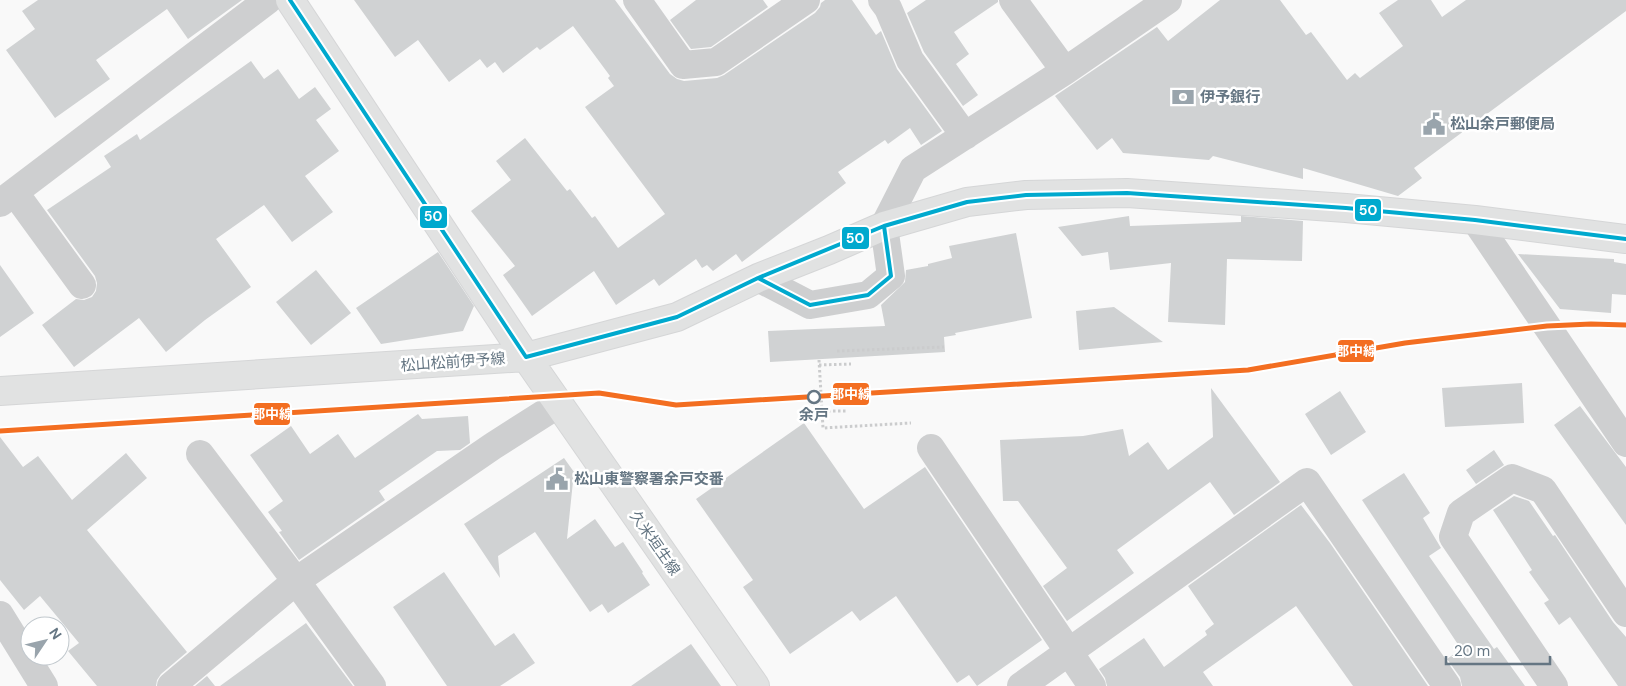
<svg xmlns="http://www.w3.org/2000/svg" width="1626" height="686" viewBox="0 0 1626 686" font-family="'DM Sans','Noto Sans JP',sans-serif">
<style>
.building{fill:#d0d2d3}
.lines{fill:none;stroke-linecap:round;stroke-linejoin:round}
.major-casing{stroke:#d5d6d7;stroke-width:30}
.path{stroke:#cbcccd;stroke-width:3;stroke-dasharray:2.5 2.5;stroke-linecap:butt}
.minor{stroke:#cecfd0;stroke-width:28}
.major{stroke:#e1e2e2;stroke-width:28}
.bus-1-casing{stroke:#fff;stroke-width:8}
.bus-1{stroke:#00a9ce;stroke-width:4}
.rail-1-casing{stroke:#fff;stroke-width:9}
.rail-1{stroke:#f36e21;stroke-width:5}
.stop-dot{fill:#fff;stroke:#657683;stroke-width:2.5}
.labels{text-anchor:middle;stroke-width:5;stroke-linejoin:round;paint-order:stroke}
.poi-label{font-size:15px;font-weight:bold;fill:#657683;stroke:#fff;text-anchor:start}
.street-label{font-size:15px;fill:#657683;stroke:#fff}
.stop-label{font-size:15px;font-weight:bold;fill:#657683;stroke:#fff}
.line-badge{stroke:#fff;stroke-width:2}
.badge-label{font-size:14px;text-anchor:middle;font-weight:bold;fill:#fff}
</style>
<rect width="100%" height="100%" fill="#f9f9f9"/>
<path class="building" d="M 38,0 L 242,0 L 188,39 L 167,9 L 96,60 L 110,79 L 55,118 L 6,50 L 35,29 L 22,11 Z
M 354,0 L 615,0 L 670,74 L 677,79 L 684,81 L 717,78 L 724,75 L 815,13 L 820,7 L 821,3 L 825,0 L 852,0 L 876,35 L 881,31 L 897,69 L 942,131 L 921,145 L 910,128 L 888,144 L 885,140 L 838,172 L 846,183 L 742,262 L 736,254 L 713,271 L 707,265 L 702,268 L 696,259 L 659,286 L 654,279 L 616,305 L 594,271 L 532,316 L 503,275 L 515,266 L 471,211 L 511,180 L 496,161 L 525,138 L 567,191 L 570,189 L 592,218 L 595,216 L 618,248 L 665,214 L 585,107 L 614,86 L 608,78 L 610,76 L 573,26 L 540,50 L 537,47 L 503,73 L 495,62 L 487,68 L 480,59 L 449,82 L 418,40 L 395,57 Z
M 696,0 L 763,0 L 768,7 L 711,47 L 691,49 L 670,20 Z
M 926,0 L 998,0 L 998,2 L 954,32 L 969,54 L 956,64 L 978,95 L 963,106 L 924,52 L 907,13 Z
M 1220,0 L 1280,0 L 1306,35 L 1311,32 L 1347,80 L 1355,73 L 1360,78 L 1403,46 L 1379,13 L 1398,0 L 1431,0 L 1442,17 L 1466,0 L 1626,0 L 1626,11 L 1414,168 L 1422,178 L 1398,196 L 1303,168 L 1303,179 L 1213,156 L 1209,160 L 1123,153 L 1112,138 L 1097,150 L 1055,96 L 1157,27 L 1168,41 Z
M 251,61 L 264,79 L 278,69 L 299,99 L 315,87 L 331,109 L 316,120 L 339,151 L 305,176 L 333,212 L 292,242 L 264,205 L 216,239 L 251,287 L 205,320 L 166,352 L 139,318 L 74,367 L 42,325 L 76,299 L 84,300 L 92,297 L 96,291 L 97,283 L 95,276 L 47,210 L 111,167 L 104,156 L 137,134 L 140,140 Z
M 1129,216 L 1130,226 L 1241,222 L 1241,216 L 1303,221 L 1302,261 L 1227,259 L 1225,325 L 1168,322 L 1171,263 L 1110,270 L 1108,252 L 1082,256 L 1058,227 Z
M 1016,233 L 1032,318 L 955,333 L 956,335 L 944,337 L 945,352 L 770,362 L 768,331 L 885,326 L 881,305 L 905,282 L 906,270 L 928,266 L 928,264 L 952,258 L 949,246 Z
M 438,252 L 474,306 L 463,331 L 381,344 L 356,308 Z
M 1518,254 L 1614,259 L 1614,262 L 1626,264 L 1626,295 L 1612,294 L 1611,313 L 1560,309 Z
M 0,265 L 34,313 L 0,337 Z
M 316,270 L 351,313 L 311,345 L 276,302 Z
M 1114,307 L 1163,342 L 1079,350 L 1076,311 Z
M 1522,383 L 1524,423 L 1445,427 L 1442,388 Z
M 1211,388 L 1280,482 L 1234,515 L 1210,482 L 1117,550 L 1134,573 L 1067,621 L 1043,586 L 1067,568 L 1018,501 L 1003,501 L 1000,440 L 1083,436 L 1123,429 L 1129,456 L 1148,442 L 1168,470 L 1213,437 Z
M 1340,391 L 1366,432 L 1331,455 L 1305,414 Z
M 1580,406 L 1626,467 L 1626,525 L 1554,425 Z
M 418,414 L 422,419 L 468,416 L 470,443 L 460,450 L 437,451 L 379,491 L 385,500 L 299,560 L 279,532 L 282,531 L 268,512 L 283,501 L 250,455 L 291,426 L 310,454 L 338,434 L 355,458 Z
M 804,423 L 864,509 L 925,467 L 1042,640 L 977,686 L 969,675 L 957,683 L 896,596 L 860,621 L 852,611 L 790,654 L 743,587 L 753,580 L 696,499 Z
M 0,437 L 23,467 L 38,456 L 72,500 L 126,453 L 147,478 L 87,530 L 187,652 L 161,674 L 157,680 L 156,686 L 97,686 L 68,651 L 79,643 L 40,596 L 24,610 L 0,580 Z
M 1494,450 L 1504,465 L 1476,484 L 1466,470 Z
M 564,458 L 574,472 L 567,539 L 595,519 L 615,547 L 623,542 L 643,572 L 642,573 L 650,585 L 608,613 L 602,604 L 590,612 L 535,532 L 498,556 L 500,578 L 464,524 Z
M 1404,473 L 1430,513 L 1423,518 L 1441,548 L 1429,556 L 1494,649 L 1497,647 L 1525,686 L 1462,686 L 1460,677 L 1447,659 L 1461,649 L 1362,500 Z
M 1514,496 L 1529,501 L 1553,536 L 1555,535 L 1613,622 L 1626,637 L 1626,686 L 1618,686 L 1570,617 L 1559,625 L 1544,603 L 1549,600 L 1529,572 L 1532,570 L 1493,510 Z
M 1301,505 L 1330,543 L 1428,686 L 1353,686 L 1296,606 L 1203,672 L 1213,686 L 1107,686 L 1105,678 L 1099,669 L 1144,638 L 1164,667 L 1207,635 L 1205,631 L 1214,624 L 1188,586 Z
M 444,572 L 495,646 L 514,633 L 535,663 L 500,686 L 447,686 L 393,607 Z
M 306,623 L 353,686 L 220,686 Z
M 691,644 L 721,686 L 631,686 Z
M 207,676 L 215,686 L 195,686 Z"/>
<g class="lines">
<defs>
<path id="major" d="M 290,0 L 526,357 L 755,686
M 0,391 L 526,357 L 677,317 L 758,278 L 829,250 L 884,226 L 967,202 L 1026,195 L 1127,193 L 1346,208 L 1475,220 L 1626,239"/>
</defs>
<use href="#major" class="major-casing"/>
<path class="path" d="M 837,351 L 944,347
M 819,360 L 823,428 L 911,423
M 819,365 L 851,364
M 823,411 L 848,411"/>
<path class="minor" d="M 637,0 L 683,65 L 716,62 L 806,0
M 882,0 L 888,8 L 910,60 L 965,136
M 1013,0 L 1065,71
M 15,193 L 82,285
M 0,203 L 268,0
M 1475,220 L 1626,443
M 758,278 L 810,305 L 868,295 L 891,276 L 884,226 L 913,169 L 1065,71 L 1168,0
M 931,448 L 1092,686
M 200,454 L 296,581 L 372,686
M 0,615 L 44,686
M 171,686 L 296,581 L 493,446 L 559,404
M 1021,686 L 1307,482 L 1447,686
M 1554,686 L 1453,537 L 1461,513 L 1512,478 L 1543,490 L 1626,613"/>
<use href="#major" class="major"/>
<defs>
<path id="bus-1" d="M 290,0 L 526,357 L 677,317 L 758,278 L 884,226 L 967,202 L 1026,195 L 1127,193 L 1346,208 L 1475,220 L 1626,239
M 758,278 L 810,305 L 868,295 L 891,276 L 884,226"/>
</defs>
<use href="#bus-1" class="bus-1-casing"/>
<use href="#bus-1" class="bus-1"/>
<defs>
<path id="rail-1" d="M 0,431 L 599,393 L 676,405 L 1248,370 L 1405,343 L 1547,326 L 1591,324 L 1626,325"/>
</defs>
<use href="#rail-1" class="rail-1-casing"/>
<use href="#rail-1" class="rail-1"/>
</g>
<defs>
<symbol id="bank-bare" viewBox="-9 -9 18 18"><path d="M-6-4H6V4H-6ZM0-2.3a2.3 2.3 0 1 0 0 4.6a2.3 2.3 0 1 0 0-4.6Z" fill="#99a4ac" stroke="#fff" stroke-width="2.5" paint-order="stroke"/></symbol>
<symbol id="civic-bare" viewBox="-9 -9 18 18"><path d="M-.6-6.5H3V-4.5H.6V-3L4-1V1h2V6H-6V1h2V-1L-.6-3ZM-1.2 2.5V6h2.4V2.5Z" fill="#99a4ac" stroke="#fff" stroke-width="2.5" paint-order="stroke"/></symbol>
</defs>
<g fill-rule="evenodd">
<use href="#bank-bare" x="1167" y="81" width="32" height="32"/>
<use href="#civic-bare" x="1418" y="108" width="32" height="32"/>
<use href="#civic-bare" x="541" y="463" width="32" height="32"/>
</g>
<circle class="stop-dot" cx="814" cy="397" r="6"/>
<g class="labels">
<g class="poi-label">
<text x="1200" y="102">伊予銀行</text>
<text x="1450" y="129">松山余戸郵便局</text>
<text x="574" y="484">松山東警察署余戸交番</text>
</g>
<g class="street-label">
<text transform="translate(453 362) rotate(-4)" y="5">松山松前伊予線</text>
<text transform="translate(655 543) rotate(55)" y="5">久米垣生線</text>
</g>
<g class="stop-label">
<text x="814" y="420">余戸</text>
</g>
</g>
<g class="line-badge">
<rect x="1354" y="198" width="28" height="24" rx="5" fill="#00a9ce"/>
<rect x="419" y="205" width="29" height="24" rx="5" fill="#00a9ce"/>
<rect x="841" y="226" width="29" height="24" rx="5" fill="#00a9ce"/>
<rect x="1337" y="339" width="38" height="24" rx="5" fill="#f36e21"/>
<rect x="832" y="382" width="38" height="24" rx="5" fill="#f36e21"/>
<rect x="253" y="402" width="38" height="24" rx="5" fill="#f36e21"/>
</g>
<g class="badge-label">
<text x="1368" y="215">50</text>
<text x="433" y="221">50</text>
<text x="855" y="243">50</text>
<text x="1356" y="356">郡中線</text>
<text x="851" y="399">郡中線</text>
<text x="272" y="419">郡中線</text>
</g>
<g transform="translate(45 641) rotate(55)"><circle r="24" fill="#ffffff" stroke="#c1c8cd"/>
<path d="M0-4L9 19L0 12L-9 19Z" fill="#99a4ac"/>
<text y="-8" font-size="14" font-weight="bold" text-anchor="middle" fill="#657683">N</text>
</g>
<path d="M1446 656v8h104v-8" fill="none" stroke="#657683" stroke-width="2.5"/>
<text x="1454" y="656" font-size="15" fill="#657683" stroke="#ffffff" stroke-width="4" paint-order="stroke">20 m</text>
</svg>
